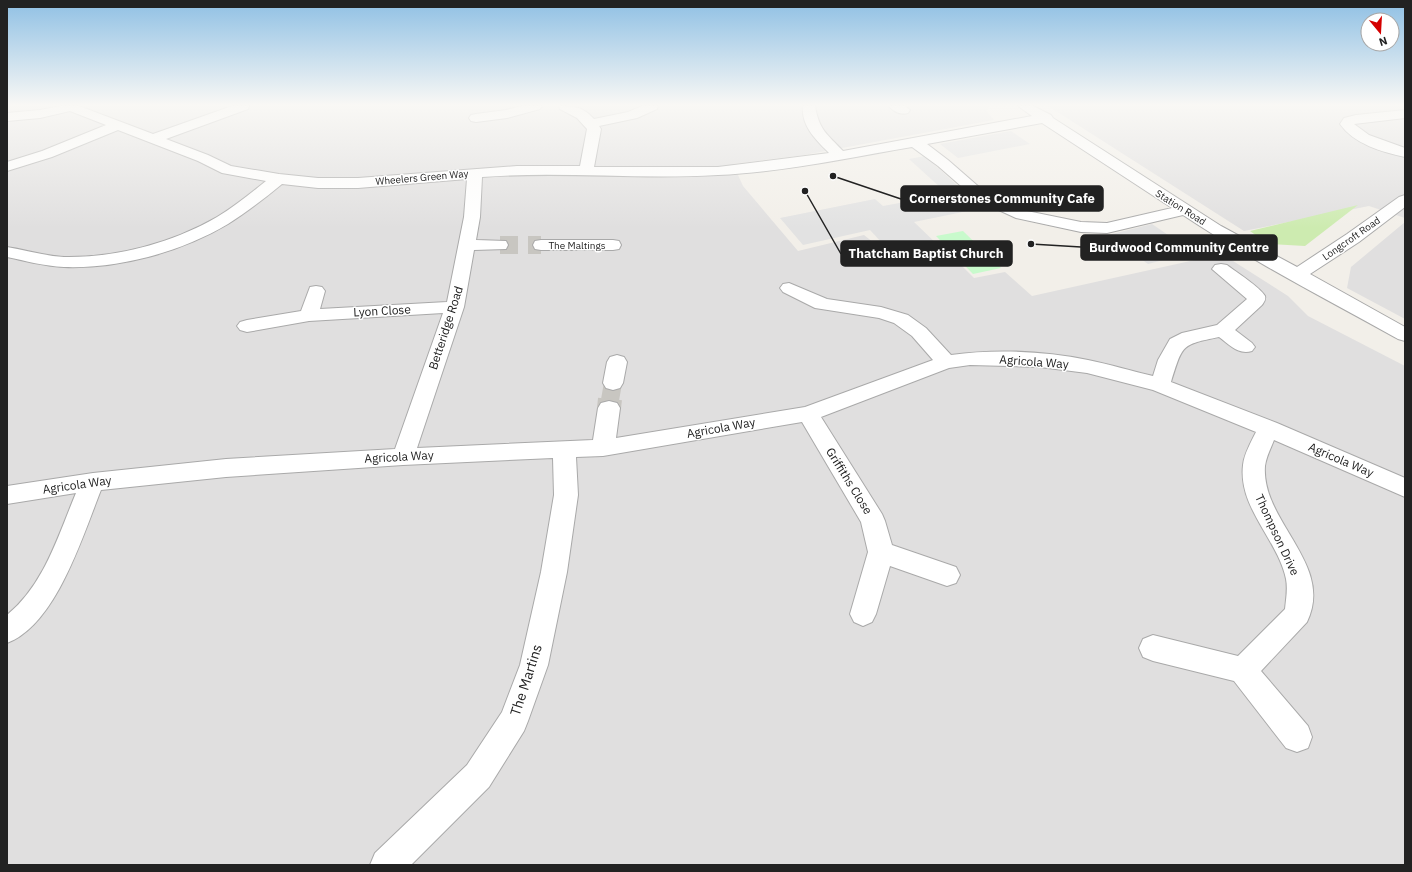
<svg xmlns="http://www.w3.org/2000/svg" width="1412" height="872" viewBox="0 0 1412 872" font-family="'IBM Plex Sans',sans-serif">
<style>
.residential{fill:#e0dfdf}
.grass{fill:#cdebb0}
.park{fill:#c8facc}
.parking{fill:#e2e2e2}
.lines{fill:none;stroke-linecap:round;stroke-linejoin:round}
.minor-tunnel-far1{stroke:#c8c6c1;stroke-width:18;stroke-dasharray:18 10;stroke-linecap:butt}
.minor-tunnel{stroke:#c8c6c1;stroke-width:24;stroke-dasharray:24 12;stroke-linecap:butt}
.minor-casing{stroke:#a9a9a9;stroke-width:2}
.minor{fill:#fff;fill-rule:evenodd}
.labels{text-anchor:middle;stroke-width:3;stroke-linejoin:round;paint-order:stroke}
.far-street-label{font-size:10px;fill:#222;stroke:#fff}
.street-label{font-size:12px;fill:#222;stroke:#fff}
.near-street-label{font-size:14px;fill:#222;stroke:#fff}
.leader{fill:none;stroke:#222;stroke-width:1.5}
.callout-dot{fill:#222;stroke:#fff;stroke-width:1.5}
.callout{fill:#222;stroke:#222;stroke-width:1.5}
.callout-label{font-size:13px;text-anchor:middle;font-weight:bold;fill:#fff}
</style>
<rect width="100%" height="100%" fill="#f2efe9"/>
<path class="residential" d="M 7,106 L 988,106 L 987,112 L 994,120 L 804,155 L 733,164 L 743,186 L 798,251 L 864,235 L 894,259 L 946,250 L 974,278 L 1005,272 L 1032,296 L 1222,254 L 1288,296 L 1308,316 L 1405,366 L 1405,865 L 7,865 Z
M 1048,106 L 1405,106 L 1405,218 L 1369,206 L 1244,231 Z
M 1405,222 L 1405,319 L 1347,288 L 1351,267 Z"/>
<path class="grass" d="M 1358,205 L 1305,246 L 1268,244 L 1250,231 Z"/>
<path class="park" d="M 963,231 L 1001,268 L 973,274 L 936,236 Z"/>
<path class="parking" d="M 1011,131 L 1030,144 L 958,158 L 940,144 Z
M 925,156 L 958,186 L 942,189 L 909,159 Z
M 932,197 L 945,208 L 976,202 L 982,208 L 914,222 L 941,248 L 896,258 L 870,230 L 803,245 L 780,218 L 875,199 L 883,206 Z
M 1152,224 L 1193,252 L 1148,264 L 1108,235 Z"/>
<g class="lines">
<path class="minor-tunnel-far1" d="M 500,245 L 541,245
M 610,400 L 613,383"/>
<path class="minor-tunnel" d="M 609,408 L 610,399"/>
<defs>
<path id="minor" d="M 60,106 L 79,106 L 153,134 L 232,106 L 249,106 L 248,109 L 166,139 L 208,155 L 231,166 L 279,174 L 318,178 L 358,178 L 517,166 L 580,166 L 587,129 L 577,118 L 560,109 L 559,106 C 575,106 583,107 594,119 L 628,112 L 642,106 L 658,106 L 657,109 L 637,118 L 599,126 L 601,129 L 594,167 L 718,167 L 829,153 C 816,140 801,126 803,106 L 815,106 C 819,130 827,134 843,151 L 1032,116 L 1018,106 L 1033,106 L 1051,115 L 1053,118 L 1221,226 L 1297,267 L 1347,234 L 1399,197 L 1405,195 L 1405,207 L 1359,242 L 1310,274 L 1405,327 L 1405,341 L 1398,339 C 1326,299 1252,261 1183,215 L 1107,233 L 1081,232 L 1016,218 L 977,200 L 938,166 L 912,147 C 848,158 783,172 718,175 C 639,180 561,171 482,177 L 480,217 L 476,240 L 506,241 L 508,245 L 506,249 L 474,250 L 464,307 L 417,448 L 593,440 L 598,408 L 601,403 L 609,401 L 617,403 L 620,408 L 616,438 L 805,407 L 933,360 L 912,336 L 894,323 L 879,318 L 815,308 L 783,292 L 780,288 L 783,284 L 789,283 L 827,299 L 881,307 L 908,315 L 926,328 L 951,355 C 995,349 1044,351 1088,360 C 1109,364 1131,371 1153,376 L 1158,360 L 1170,339 L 1182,333 L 1217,325 L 1247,299 L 1212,269 L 1215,265 L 1221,264 L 1227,265 C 1236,272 1260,287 1265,296 C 1266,300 1264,302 1262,305 L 1235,330 L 1252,343 L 1255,347 L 1252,351 C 1238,355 1230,345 1219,337 C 1181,345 1183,344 1171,382 L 1277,423 L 1405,478 L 1405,497 L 1274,440 C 1271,448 1266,457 1265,466 C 1261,522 1335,564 1307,622 L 1261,671 L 1308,726 L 1312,737 L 1308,748 L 1297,752 L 1286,748 L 1234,681 L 1153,661 L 1143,657 L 1139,648 L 1143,639 L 1153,635 L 1238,656 L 1285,609 C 1286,599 1288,589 1286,579 C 1278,540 1238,508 1243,465 C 1244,454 1251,442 1256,432 L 1153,390 L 1087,373 L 1040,367 L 970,365 L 949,368 L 821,417 L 882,514 L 885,521 L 892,545 L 956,567 L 960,575 L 956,583 L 947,586 L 890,566 L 876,614 L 872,622 L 863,626 L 854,622 L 850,614 L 868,552 L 861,522 L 802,422 L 603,456 L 576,457 L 578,495 L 567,572 L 548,665 L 528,721 L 524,731 L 489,787 L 411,865 L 370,865 L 375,853 L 467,765 L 502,712 L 520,665 L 541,572 L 554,495 L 553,458 L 403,465 L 226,477 L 101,490 C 83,535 56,625 7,643 L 7,615 C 44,585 58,536 76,493 L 7,504 L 7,486 L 93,473 L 226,459 L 395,449 L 443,313 L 309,321 L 247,332 L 240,330 L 237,326 L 240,322 L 247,320 L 301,311 L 310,287 L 316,286 L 322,287 L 325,291 L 320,309 L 447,302 L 464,217 L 467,179 L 358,188 L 318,188 L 282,184 C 265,198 247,212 228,224 C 181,252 119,269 64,267 C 44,266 26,261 7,257 L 7,247 C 26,250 45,256 64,257 C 116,258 172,243 217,217 C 234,207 250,194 266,181 L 222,173 L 198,161 L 118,130 L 52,157 L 7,171 L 7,162 L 42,151 L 106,125 L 70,111 L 40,118 L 7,121 L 7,113 L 40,110 ZM 1042,123 L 1172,208 L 1107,223 L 1081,222 L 1027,211 L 987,194 L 948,160 L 927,144 Z
M 522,106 L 542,106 L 540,109 L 507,118 L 476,122 L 471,121 L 469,118 L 471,115 L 476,114 L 506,110 Z
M 889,106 L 905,106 L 910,110 L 908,113 C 901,115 894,112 889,106 Z
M 1405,110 L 1405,118 L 1354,124 L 1369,135 L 1405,148 L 1405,157 C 1382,152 1354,144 1340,124 L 1344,118 L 1356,115 Z
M 541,240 L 613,240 L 619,241 L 621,245 L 619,249 L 613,250 L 541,250 L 535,249 L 533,245 L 535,241 Z
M 617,355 L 624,357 L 627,362 L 623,383 L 620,388 L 613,390 L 606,388 L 603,383 L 607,362 L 610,357 Z"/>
</defs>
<use href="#minor" class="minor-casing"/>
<use href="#minor" class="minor"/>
</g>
<linearGradient id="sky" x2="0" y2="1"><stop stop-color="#8fc0e4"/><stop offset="0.46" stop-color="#f9f8f5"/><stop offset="1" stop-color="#f9f8f5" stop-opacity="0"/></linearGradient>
<rect width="1412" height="228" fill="url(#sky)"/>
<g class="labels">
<g class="far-street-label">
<text transform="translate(422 177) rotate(-5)" y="4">Wheelers Green Way</text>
<text transform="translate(1181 207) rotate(32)" y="4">Station Road</text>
<text transform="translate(1351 238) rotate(-35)" y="4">Longcroft Road</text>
<text x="577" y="249">The Maltings</text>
</g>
<g class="street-label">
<text transform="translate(382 311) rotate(-3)" y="4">Lyon Close</text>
<text transform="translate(446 328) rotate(-72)" y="4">Betteridge Road</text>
<text transform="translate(1034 362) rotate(4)" y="4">Agricola Way</text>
<text transform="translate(721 428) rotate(-10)" y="4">Agricola Way</text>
<text transform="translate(399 457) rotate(-3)" y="4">Agricola Way</text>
<text transform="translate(1341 460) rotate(23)" y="4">Agricola Way</text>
<text transform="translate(849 481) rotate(58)" y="4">Griffiths Close</text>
<text transform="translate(77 485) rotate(-8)" y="4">Agricola Way</text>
<text transform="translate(1277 535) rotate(65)" y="4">Thompson Drive</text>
</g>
<g class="near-street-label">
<text transform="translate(526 680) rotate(-72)" y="5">The Martins</text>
</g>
</g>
<path class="leader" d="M833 176L901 199M1031 244L1081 247M805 191L841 254"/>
<g class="callout-dot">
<circle cx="833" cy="176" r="4"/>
<circle cx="1031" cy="244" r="4"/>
<circle cx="805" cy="191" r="4"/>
</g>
<g class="callout">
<rect x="901" y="186" width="202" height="25" rx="4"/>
<rect x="1081" y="235" width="196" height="25" rx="4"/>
<rect x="841" y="241" width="171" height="25" rx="4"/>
</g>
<g class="callout-label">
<text x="1002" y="203">Cornerstones Community Cafe</text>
<text x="1179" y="252">Burdwood Community Centre</text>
<text x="926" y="258">Thatcham Baptist Church</text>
</g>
<rect width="1412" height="872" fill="none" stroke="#222222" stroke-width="16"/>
<g transform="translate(1380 32) rotate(162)"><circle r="19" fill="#ffffff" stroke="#a7a7a7"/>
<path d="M0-3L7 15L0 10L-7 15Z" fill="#d40000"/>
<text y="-6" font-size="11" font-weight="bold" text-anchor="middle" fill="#222222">N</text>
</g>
</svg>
